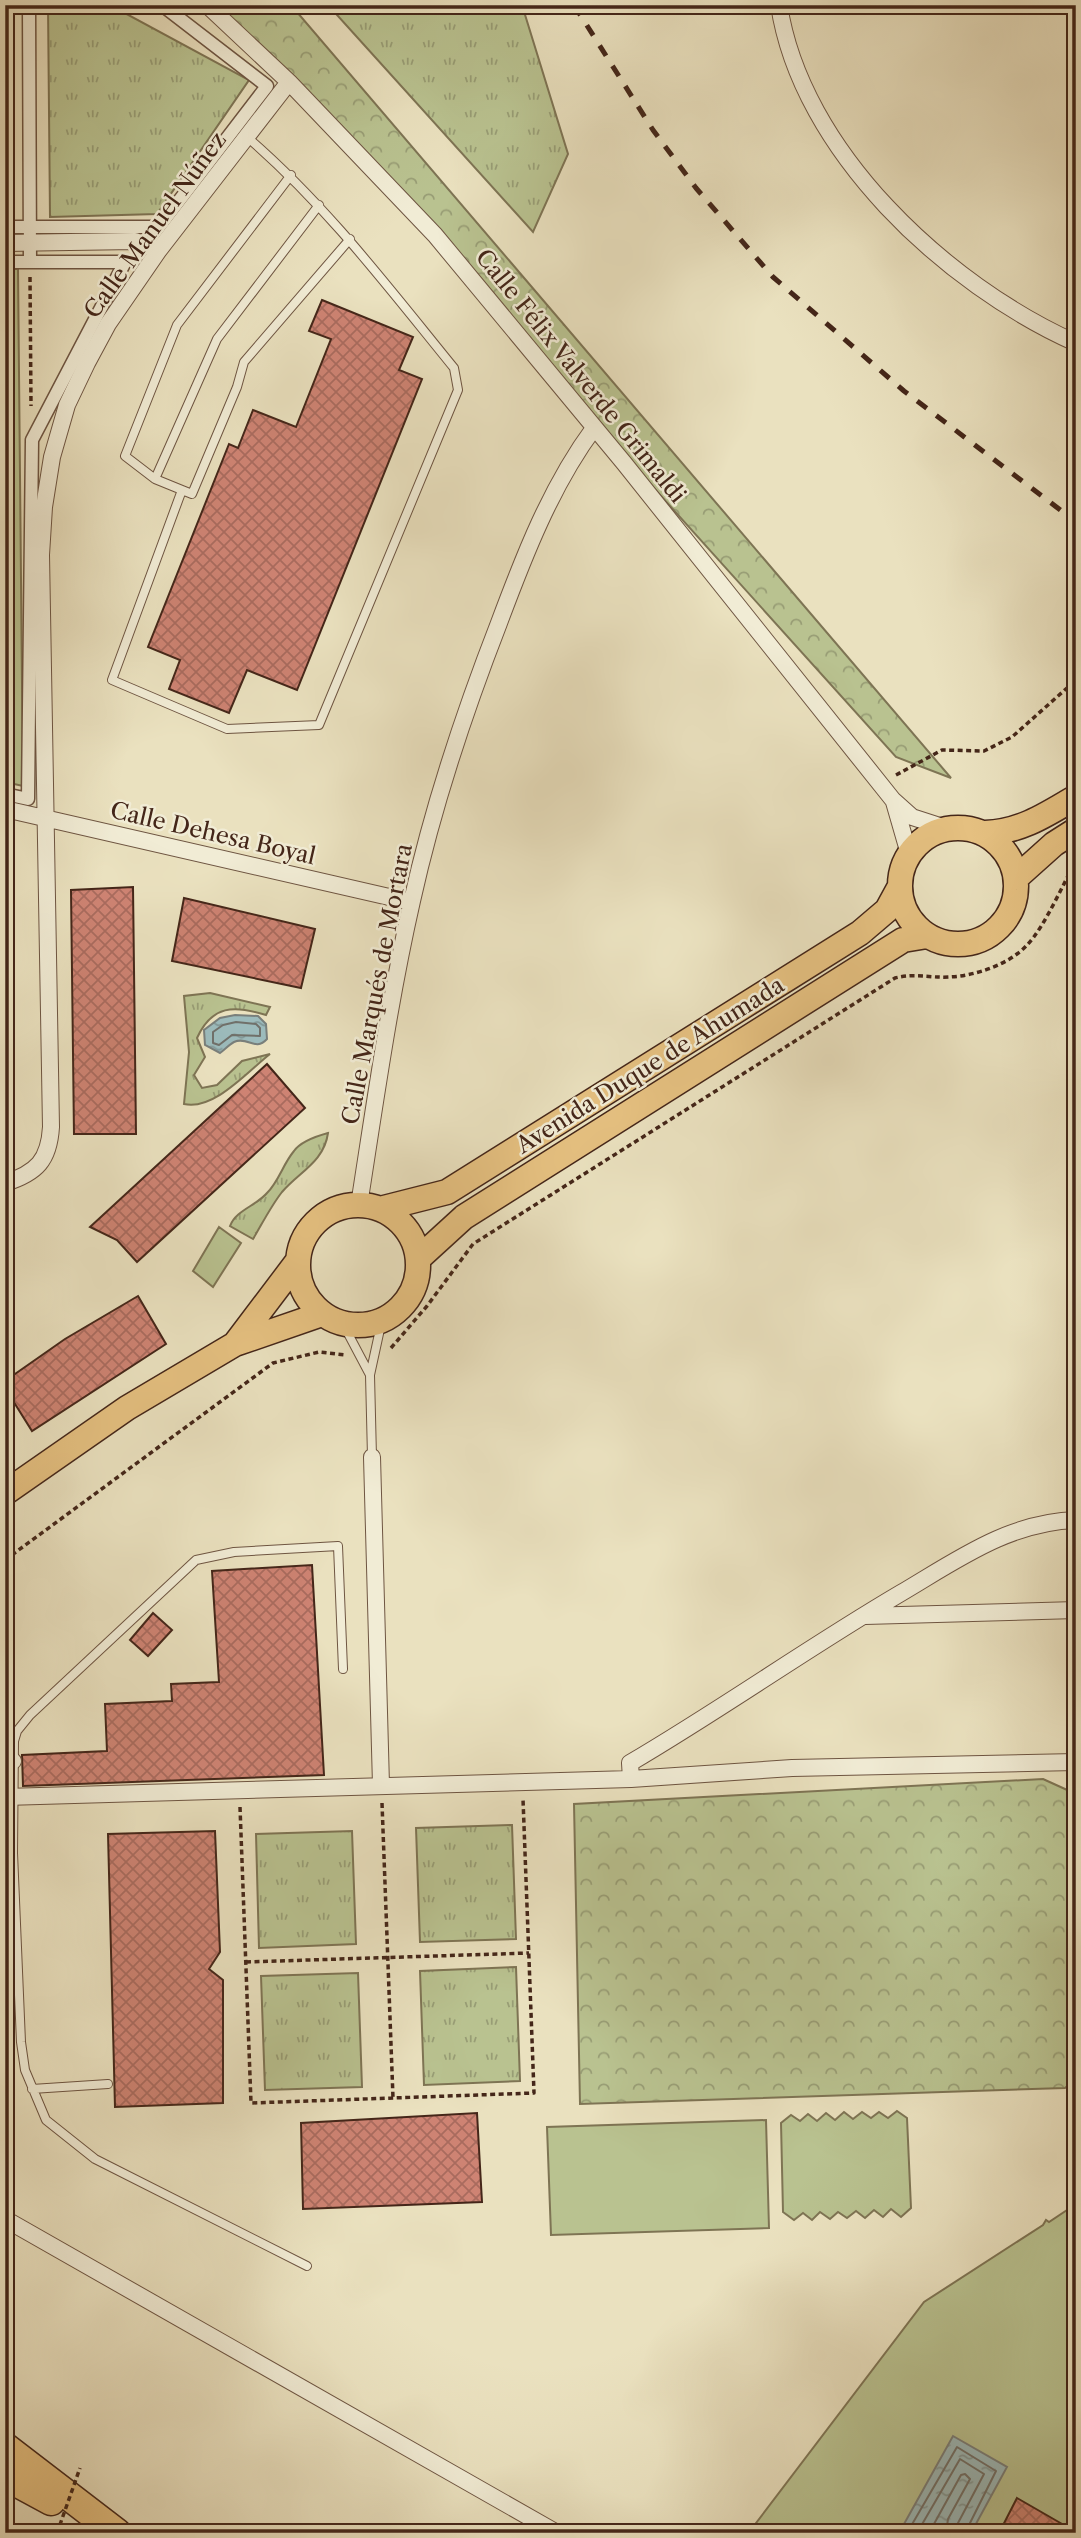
<svg xmlns="http://www.w3.org/2000/svg" width="1081" height="2538" viewBox="0 0 1081 2538" font-family="'Libre Caslon Text',serif">
<style>
.grass{fill:url(#grass-tufts);stroke:#7e7454;stroke-width:2}
.forest{fill:url(#forest-crowns);stroke:#7e7454;stroke-width:2}
.pitch{fill:#b9c290;stroke:#7e7454;stroke-width:2}
.water{fill:url(#water-ripples);stroke:#797f7b;stroke-width:2}
.lines{fill:none;stroke-linecap:round;stroke-linejoin:round}
.shore{stroke:#70706a;stroke-width:2}
.building{fill:url(#building-cross-hatch);stroke:#442619;stroke-width:2}
.service-casing{stroke:#6e5542;stroke-width:10}
.pedestrian-casing{stroke:#6e5542;stroke-width:15}
.minor-casing{stroke:#6e5542;stroke-width:18}
.primary-casing{stroke:#442619;stroke-width:27}
.motorway-casing{stroke:#442619;stroke-width:31}
.path{stroke:#442619;stroke-width:3.5;stroke-dasharray:5 3.5;stroke-linecap:butt}
.service{stroke:#f1ecd5;stroke-width:8}
.pedestrian{stroke:#f1ecd5;stroke-width:12}
.minor{stroke:#f1ecd5;stroke-width:16}
.primary{stroke:#e5c080;stroke-width:24}
.motorway{stroke:#e5c080;stroke-width:28}
.rail{stroke:#442619;stroke-width:5;stroke-dasharray:12 12;stroke-linecap:butt}
.path-bridge{stroke:#442619;stroke-width:3.5;stroke-dasharray:5 3.5;stroke-linecap:butt}
.labels{text-anchor:middle;stroke-width:5;stroke-linejoin:round;paint-order:stroke}
.street-label{font-size:23px;fill:#442619;stroke:#f1ecd5}
</style>
<defs>
<pattern id="grass-tufts" width="24" height="20" patternUnits="userSpaceOnUse" patternTransform="scale(1.75)"><rect width="24" height="20" fill="#b9c290"/><path d="M3 7l-1-3M5 7V3M7 7l1-3M15 17l-1-3M17 17v-4M19 17l1-3" fill="none" stroke="#989d75"/></pattern>
<pattern id="forest-crowns" width="20" height="18" patternUnits="userSpaceOnUse" patternTransform="scale(1.75)"><rect width="20" height="18" fill="#b9c290"/><path d="M2 6a3 3 0 1 1 6 0M12 15a3 3 0 1 1 6 0" fill="none" stroke="#989d75"/></pattern>
<pattern id="water-ripples" width="26" height="14" patternUnits="userSpaceOnUse" patternTransform="scale(1.75)"><rect width="26" height="14" fill="#9cbbbc"/><path d="M2 4q2-2 4 0t4 0M15 11q2-2 4 0t4 0" fill="none" stroke="#819898"/></pattern>
<pattern id="building-cross-hatch" width="8" height="8" patternUnits="userSpaceOnUse" patternTransform="scale(1.75)"><rect width="8" height="8" fill="#ce8373"/><path d="M0 0l8 8M0 8l8-8" fill="none" stroke="#a96b5e"/></pattern>
</defs>
<rect width="100%" height="100%" fill="#eae1bf"/>
<filter id="stains"><feTurbulence type="fractalNoise" baseFrequency=".00286" numOctaves="4"/><feColorMatrix values="0 0 0 0 .2 0 0 0 0 .09 0 0 0 0 .02 0 0 0 .5 -.17"/></filter>
<radialGradient id="worn" r=".72"><stop offset=".6" stop-color="#630" stop-opacity="0"/><stop offset="1" stop-color="#630" stop-opacity=".3"/></radialGradient>
<path class="grass" d="M 48,5 L 110,5 L 249,80 L 157,214 L 50,217 Z
M 328,5 L 522,5 L 568,154 L 533,232 Z
M 5,269 L 18,269 L 23,786 L 5,782 Z
M 210,993 L 270,1007 L 266,1015 C 234,1005 212,1005 197,1038 L 205,1057 L 194,1075 L 202,1088 L 217,1085 L 242,1061 L 270,1054 C 248,1071 214,1111 184,1104 L 189,1052 L 184,996 Z
M 328,1133 C 324,1162 299,1172 282,1192 C 271,1206 262,1224 253,1239 L 230,1226 C 236,1210 256,1206 267,1193 C 279,1181 283,1164 294,1151 C 301,1141 317,1136 328,1133 Z
M 512,1825 L 516,1939 L 420,1942 L 416,1828 Z
M 352,1831 L 356,1944 L 259,1948 L 256,1834 Z
M 516,1967 L 520,2081 L 424,2085 L 420,1971 Z
M 358,1973 L 362,2087 L 265,2090 L 261,1976 Z"/>
<path class="forest" d="M 219,5 L 291,5 L 951,778 L 896,757 Z
M 1043,1779 L 1076,1794 L 1076,2079 L 1065,2088 L 580,2104 L 574,1804 Z"/>
<path class="pitch" d="M 219,1227 L 241,1243 L 213,1287 L 193,1271 Z
M 897,2111 L 907,2118 L 911,2208 L 901,2217 L 891,2209 L 883,2217 L 874,2210 L 865,2218 L 856,2211 L 847,2218 L 838,2212 L 830,2219 L 820,2212 L 812,2220 L 803,2213 L 794,2220 L 783,2212 L 781,2123 L 791,2115 L 800,2121 L 808,2114 L 817,2121 L 826,2113 L 835,2120 L 844,2112 L 853,2119 L 862,2112 L 871,2118 L 879,2112 L 888,2118 Z
M 766,2120 L 769,2228 L 551,2235 L 547,2127 Z
M 1076,2204 L 1076,2533 L 750,2531 L 924,2302 L 1043,2225 L 1046,2220 L 1049,2222 Z"/>
<path class="water" d="M 235,1015 L 258,1016 L 266,1024 L 267,1039 C 255,1052 248,1036 234,1042 C 230,1044 224,1050 220,1053 L 205,1045 L 204,1030 L 220,1018 Z
M 953,2436 L 1007,2467 L 971,2533 L 899,2533 Z"/>
<g class="lines">
<path class="shore" d="M 236,1022 L 256,1024 L 260,1028 L 260,1036 L 232,1035 L 219,1045 L 213,1043 L 213,1032 L 223,1025 Z
M 907,2533 L 957,2447 L 996,2471 L 965,2533
M 917,2533 L 960,2459 L 984,2474 L 958,2523 L 956,2533
M 929,2533 L 961,2475 L 965,2474 L 970,2479 L 948,2519 L 946,2533"/>
</g>
<path class="building" d="M 322,300 L 413,337 L 399,370 L 422,379 L 297,690 L 247,670 L 229,713 L 169,689 L 180,660 L 148,647 L 229,444 L 238,448 L 253,410 L 296,427 L 331,339 L 309,331 Z
M 133,887 L 136,1134 L 74,1134 L 71,890 Z
M 184,898 L 315,929 L 301,988 L 172,961 Z
M 267,1064 L 305,1108 L 137,1262 L 117,1240 L 90,1227 Z
M 138,1296 L 166,1344 L 32,1431 L 5,1388 L 5,1381 L 65,1339 Z
M 312,1565 L 324,1775 L 23,1786 L 22,1755 L 107,1751 L 105,1704 L 172,1701 L 171,1684 L 219,1682 L 212,1571 Z
M 153,1613 L 172,1630 L 148,1656 L 130,1640 Z
M 215,1831 L 220,1952 L 209,1969 L 223,1980 L 223,2103 L 115,2107 L 108,1834 Z
M 477,2113 L 482,2202 L 303,2209 L 301,2123 Z
M 1017,2498 L 1076,2532 L 1076,2533 L 999,2533 Z"/>
<g class="lines">
<defs>
<path id="service" d="M 247,137 C 326,205 388,287 454,368 L 458,390 L 319,725 L 227,729 L 112,680 L 182,490 L 192,494 L 237,387 L 244,362 L 350,239
M 155,479 L 217,339 L 319,205
M 182,490 L 155,479 L 125,456 L 177,325 L 291,175
M 343,1324 L 370,1375 L 382,1320
M 370,1375 L 372,1457
M 32,2089 L 108,2084
M 307,2266 L 95,2159 L 46,2120 L 25,2070 L 21,2042 L 13,1853 L 14,1741 L 17,1731 L 30,1715 L 196,1560 L 234,1552 L 338,1546 L 343,1669"/>
<path id="pedestrian" d="M 29,5 L 30,262
M 5,227 L 159,227 L 267,86 L 162,5
M 5,262 L 125,262 L 32,440 L 28,799 L 5,794"/>
<path id="minor" d="M 207,5 L 289,82 L 435,235 L 624,463 L 893,800 L 912,817 L 946,828
M 779,5 C 801,151 946,285 1076,343
M 5,243 L 135,241 L 159,250
M 894,802 L 909,854
M 5,809 L 411,902
M 5,1183 C 37,1173 49,1160 51,1127 L 41,555 L 44,507 L 52,457 L 67,405 L 87,363 L 108,324 L 159,250 L 289,82
M 359,1205 C 375,1103 389,1002 412,901 C 433,806 464,713 499,623 C 524,556 551,486 594,428
M 372,1457 L 381,1785
M 865,1616 L 1076,1610
M 5,1759 L 13,1761
M 631,1779 L 630,1763 C 722,1709 809,1647 901,1593 C 957,1560 1009,1522 1076,1520
M 5,1797 L 631,1779 L 792,1768 L 1076,1762
M 5,2219 L 557,2533"/>
<path id="primary" d="M900 886a58 58 0 1 1 116 0a58 58 0 1 1-116 0Z
M 985,833 C 1020,832 1046,815 1076,797
M 1016,878 L 1054,844 L 1076,830
M298 1265a60 60 0 1 1 120 0a60 60 0 1 1-120 0Z
M 380,1209 L 447,1192 L 860,933 L 887,910 L 899,888
M 418,1259 L 464,1217 L 903,940 L 927,936
M 235,1344 L 297,1262
M 5,1493 L 127,1408 L 235,1344 L 322,1314"/>
<path id="motorway" d="M 5,2447 L 117,2533
M 5,2476 L 51,2501"/>
</defs>
<use href="#service" class="service-casing"/>
<use href="#pedestrian" class="pedestrian-casing"/>
<use href="#minor" class="minor-casing"/>
<use href="#primary" class="primary-casing"/>
<use href="#motorway" class="motorway-casing"/>
<path class="path" d="M 30,277 L 31,406
M 896,775 L 942,750 L 984,751 L 1012,737 L 1076,680
M 391,1348 L 427,1306 L 473,1244 L 895,978 C 915,973 929,978 949,977 C 974,976 1009,965 1027,945 C 1044,928 1063,884 1076,861
M 5,1560 L 273,1363 L 319,1352 L 346,1355
M 382,1803 L 393,2098
M 240,1807 L 251,2103 L 534,2093 L 523,1799
M 246,1962 L 529,1953"/>
<use href="#service" class="service"/>
<use href="#pedestrian" class="pedestrian"/>
<use href="#minor" class="minor"/>
<use href="#primary" class="primary"/>
<use href="#motorway" class="motorway"/>
<path class="rail" d="M 574,5 L 653,130 L 696,188 L 773,277 L 904,391 L 1076,522"/>
<path class="path-bridge" d="M 57,2533 L 80,2468"/>
</g>
<g class="labels">
<g class="street-label">
<text transform="translate(155 225) rotate(-54)" y="8">Calle Manuel Núñez</text>
<text transform="translate(581 376) rotate(51)" y="8">Calle Félix Valverde Grimaldi</text>
<text transform="translate(213 833) rotate(13)" y="8">Calle Dehesa Boyal</text>
<text transform="translate(377 984) rotate(-79)" y="8">Calle Marqués de Mortara</text>
<text transform="translate(650 1065) rotate(-32)" y="8">Avenida Duque de Ahumada</text>
</g>
</g>
<rect width="1081" height="2538" fill="none" stroke="#eae1bf" stroke-width="28"/>
<rect x="7" y="7" width="1067" height="2524" fill="none" stroke="#442619" stroke-width="3.5"/>
<rect x="14" y="14" width="1053" height="2510" fill="none" stroke="#442619" stroke-width="2"/>
<rect width="100%" height="100%" filter="url(#stains)"/>
<rect width="100%" height="100%" fill="url(#worn)"/>
</svg>
